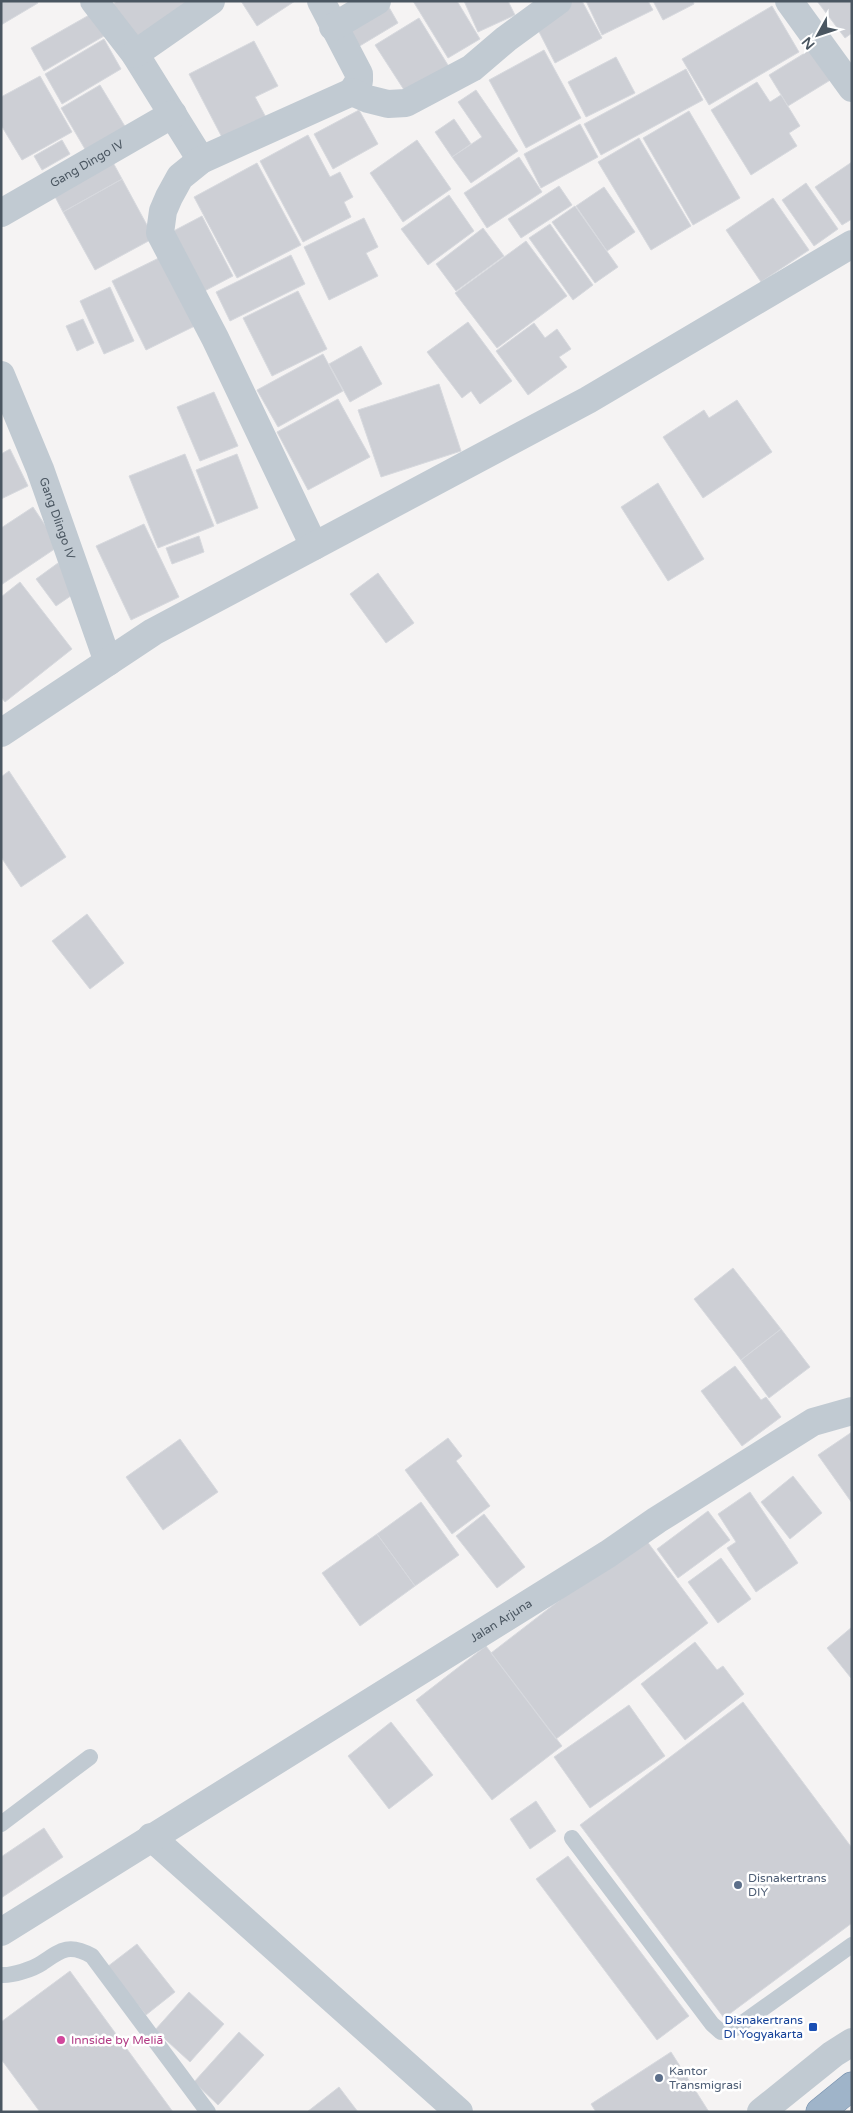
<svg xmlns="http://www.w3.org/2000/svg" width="853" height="2113" viewBox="0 0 853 2113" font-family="'Varela Round',sans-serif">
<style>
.building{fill:#cdcfd5;stroke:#d7d9de}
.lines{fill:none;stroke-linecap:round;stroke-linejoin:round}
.trunk-casing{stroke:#7690ad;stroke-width:29}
.service{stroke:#c1cad2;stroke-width:16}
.minor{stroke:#c1cad2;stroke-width:28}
.tertiary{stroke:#c1cad2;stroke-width:28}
.trunk{stroke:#9fb4c9;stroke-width:28}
.service-dot{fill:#5c6f8a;stroke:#fff;stroke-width:2}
.transit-dot{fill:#1a4fb4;stroke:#fff;stroke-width:2}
.hotel-dot{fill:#d1479c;stroke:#fff;stroke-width:2}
.labels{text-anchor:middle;stroke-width:5;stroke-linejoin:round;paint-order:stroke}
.street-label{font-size:12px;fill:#4a5661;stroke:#fff}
.service-label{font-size:12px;fill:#4e5e75;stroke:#fff;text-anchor:start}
.transit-label{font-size:12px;fill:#164399;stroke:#fff;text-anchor:end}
.hotel-label{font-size:12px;fill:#b23c85;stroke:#fff;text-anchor:start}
</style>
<rect width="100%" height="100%" fill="#f5f3f3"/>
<path class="building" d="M 1,1 L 37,1 L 38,3 L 1,25 Z
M 117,1 L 194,1 L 138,42 L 112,5 Z
M 241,1 L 295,1 L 257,26 Z
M 413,1 L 457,1 L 480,39 L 448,58 Z
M 464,1 L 508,1 L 515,15 L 478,32 Z
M 574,1 L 582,1 L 602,38 L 555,63 L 534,22 Z
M 586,1 L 648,1 L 653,10 L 602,35 Z
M 653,1 L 693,1 L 694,4 L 663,20 Z
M 817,1 L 852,1 L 852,33 L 845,38 Z
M 386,2 L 398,23 L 358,47 L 345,27 Z
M 772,6 L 799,52 L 709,105 L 682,59 Z
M 91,14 L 104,36 L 44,71 L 31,48 Z
M 419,18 L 451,70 L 408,96 L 375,45 Z
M 104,39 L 121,69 L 62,104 L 45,74 Z
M 254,41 L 278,86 L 255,97 L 269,123 L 226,145 L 189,74 Z
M 813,48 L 832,79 L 788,106 L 769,75 Z
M 544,50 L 581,118 L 526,148 L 489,80 Z
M 616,57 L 635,93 L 586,117 L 568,82 Z
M 686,69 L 703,100 L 601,155 L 584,124 Z
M 40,76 L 72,132 L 22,160 L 1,125 L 1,97 Z
M 757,82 L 770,102 L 781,95 L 800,126 L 789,133 L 797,146 L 751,175 L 711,110 Z
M 100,85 L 129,133 L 89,156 L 61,108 Z
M 476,90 L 518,151 L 471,183 L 452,157 L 482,137 L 458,102 Z
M 359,110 L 378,144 L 333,169 L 314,134 Z
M 689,111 L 740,198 L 693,225 L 643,138 Z
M 454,119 L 471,144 L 452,157 L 435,132 Z
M 580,124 L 598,157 L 541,188 L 524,154 Z
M 308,135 L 330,177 L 340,172 L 353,197 L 344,202 L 351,217 L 303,242 L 260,161 Z
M 639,138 L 691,226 L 651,250 L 598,162 Z
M 62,140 L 70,154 L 42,170 L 34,156 Z
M 417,140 L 451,189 L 403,222 L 370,173 Z
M 110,157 L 122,179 L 63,212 L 51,189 Z
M 519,157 L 542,192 L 487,228 L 464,193 Z
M 852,162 L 852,219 L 842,225 L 815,187 Z
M 257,163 L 301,245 L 237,278 L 194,197 Z
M 122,179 L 154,238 L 95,270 L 63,212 Z
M 806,183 L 838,229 L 814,246 L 782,200 Z
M 559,186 L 572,205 L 521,238 L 508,219 Z
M 604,187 L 635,232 L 607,251 L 576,206 Z
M 449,195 L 474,231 L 428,265 L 401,229 Z
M 773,198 L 809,250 L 761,282 L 726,230 Z
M 575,206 L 618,267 L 595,283 L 552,222 Z
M 202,216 L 233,276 L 195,296 L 164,236 Z
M 364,218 L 378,247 L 366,253 L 378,276 L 329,300 L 304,247 Z
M 550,224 L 593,285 L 573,300 L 529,238 Z
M 483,228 L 504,256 L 456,291 L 436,264 Z
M 526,241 L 567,296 L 497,348 L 455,293 Z
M 169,253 L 203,322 L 146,350 L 112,281 Z
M 291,255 L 305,284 L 230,321 L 216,292 Z
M 110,287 L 134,341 L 104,354 L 80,301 Z
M 298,291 L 327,349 L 272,376 L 243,318 Z
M 83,319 L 94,343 L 77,351 L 66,326 Z
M 468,322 L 512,381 L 480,404 L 471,391 L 462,398 L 427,352 Z
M 534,323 L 545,338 L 557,329 L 571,349 L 559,357 L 567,367 L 528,395 L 496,351 Z
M 361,346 L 382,384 L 350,402 L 329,364 Z
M 323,354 L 343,391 L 278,427 L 257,390 Z
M 439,384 L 461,451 L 381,477 L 358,410 Z
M 214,392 L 238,446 L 200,461 L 177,407 Z
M 338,399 L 370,457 L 308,490 L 277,432 Z
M 737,400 L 772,452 L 703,498 L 663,437 L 704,410 L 709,418 Z
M 10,449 L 28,486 L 1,499 L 1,454 Z
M 185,454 L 214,526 L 158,548 L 129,476 Z
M 237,454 L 258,508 L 217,524 L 196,470 Z
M 658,483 L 704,559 L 668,581 L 621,507 Z
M 33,507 L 59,546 L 1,585 L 1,528 Z
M 144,524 L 179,597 L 131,620 L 96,546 Z
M 199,536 L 204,552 L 172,564 L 166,548 Z
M 58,563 L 78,591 L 56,606 L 36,579 Z
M 378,573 L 414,623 L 386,643 L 350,594 Z
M 20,582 L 72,649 L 5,702 L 1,697 L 1,597 Z
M 9,771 L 66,857 L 21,887 L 1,857 L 1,777 Z
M 87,914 L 124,963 L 90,989 L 52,941 Z
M 733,1268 L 781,1329 L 741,1360 L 694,1299 Z
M 781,1329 L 810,1367 L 769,1398 L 741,1360 Z
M 735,1366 L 761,1400 L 766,1397 L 781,1417 L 742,1446 L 701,1391 Z
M 852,1432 L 852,1503 L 818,1455 Z
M 448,1438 L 462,1456 L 456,1461 L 490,1506 L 452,1534 L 405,1470 Z
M 180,1439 L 218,1492 L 163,1530 L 126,1477 Z
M 793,1476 L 822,1513 L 790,1539 L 761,1502 Z
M 750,1492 L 798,1563 L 756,1592 L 727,1548 L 736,1542 L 718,1514 Z
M 421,1502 L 459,1555 L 415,1586 L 377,1534 Z
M 708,1511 L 730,1540 L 678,1578 L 657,1549 Z
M 484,1514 L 525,1567 L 497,1588 L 456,1536 Z
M 377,1534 L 415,1586 L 360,1626 L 322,1573 Z
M 643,1536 L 708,1623 L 556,1739 L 491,1653 Z
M 721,1558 L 751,1599 L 718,1623 L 688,1582 Z
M 852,1627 L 852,1678 L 851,1678 L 827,1648 Z
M 695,1642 L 717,1670 L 723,1666 L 744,1694 L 685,1740 L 641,1684 Z
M 486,1646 L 562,1746 L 492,1800 L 416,1700 Z
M 743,1702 L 852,1848 L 852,1923 L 724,2018 L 580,1825 Z
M 629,1705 L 665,1756 L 590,1808 L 554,1757 Z
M 391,1722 L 433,1775 L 389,1809 L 348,1756 Z
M 536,1801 L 556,1831 L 530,1849 L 510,1819 Z
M 44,1828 L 63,1857 L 1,1898 L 1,1857 Z
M 568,1856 L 689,2016 L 657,2040 L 536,1879 Z
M 137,1944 L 175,1992 L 146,2015 L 107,1967 Z
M 70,1971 L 173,2112 L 40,2112 L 1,2059 L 1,2022 Z
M 189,1992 L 224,2024 L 190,2062 L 155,2030 Z
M 239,2032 L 264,2055 L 218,2105 L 194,2082 Z
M 671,2052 L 709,2112 L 596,2112 L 591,2104 Z
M 339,2087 L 358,2112 L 307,2112 Z"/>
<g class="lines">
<defs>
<path id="trunk" d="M 820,2112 L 852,2086"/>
</defs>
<use href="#trunk" class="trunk-casing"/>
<path class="service" d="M 1,1824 L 90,1757
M 572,1838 L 712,2024 L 721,2032 L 734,2029 L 852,1945
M 1,1975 C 12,1976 33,1969 42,1963 C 61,1950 69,1943 92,1956 L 208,2112"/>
<g class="minor">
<path d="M 94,1 L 135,54 L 201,160"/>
<path d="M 321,1 L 359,74 L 359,81 L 352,92"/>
<path d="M 789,1 L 852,88"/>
<path d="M 333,27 L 377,1"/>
<path d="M 135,54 L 211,1"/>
<path id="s1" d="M 1,213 L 173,114"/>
<path id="s2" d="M 1,375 L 40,469 L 108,662"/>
<path d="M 314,546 L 215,338 L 160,233 L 163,211 L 169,197 L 180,177 L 201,160 L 352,92 L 368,99 L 388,104 L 406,103 L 472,68 L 506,39 L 558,1"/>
<path d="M 1,733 L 153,632 L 588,400 L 852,244"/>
<path d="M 151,1837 L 459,2112"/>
<path id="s3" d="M 1,1932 L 608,1554 L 657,1520 L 813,1422 L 852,1411"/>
</g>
<path class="tertiary" d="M 761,2112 L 833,2054 L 852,2042"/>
<use href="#trunk" class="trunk"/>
</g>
<g class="service-dot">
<circle cx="738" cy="1885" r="5"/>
<circle cx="659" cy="2078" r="5"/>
</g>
<rect class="transit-dot" x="808" y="2022" width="10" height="10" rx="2.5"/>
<circle class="hotel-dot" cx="61" cy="2040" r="5"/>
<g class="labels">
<g class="street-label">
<text dy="4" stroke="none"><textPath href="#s1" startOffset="99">Gang Dingo IV</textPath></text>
<text dy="4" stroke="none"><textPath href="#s2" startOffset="154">Gang Dlingo IV</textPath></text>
<text dy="4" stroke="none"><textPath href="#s3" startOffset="589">Jalan Arjuna</textPath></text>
</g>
<g class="service-label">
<text x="748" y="1882">Disnakertrans<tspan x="748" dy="14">DIY</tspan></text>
<text x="669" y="2075">Kantor<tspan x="669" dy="14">Transmigrasi</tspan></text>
</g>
<g class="transit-label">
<text x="803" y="2024">Disnakertrans<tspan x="803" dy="14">DI Yogyakarta</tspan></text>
</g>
<g class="hotel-label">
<text x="71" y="2044">Innside by Meliã</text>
</g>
</g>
<rect width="853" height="2113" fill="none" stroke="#4a5661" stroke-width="5"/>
<g transform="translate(818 35) rotate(230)" stroke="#ffffff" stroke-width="4" paint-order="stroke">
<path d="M0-4L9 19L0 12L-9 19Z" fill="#4a5661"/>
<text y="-8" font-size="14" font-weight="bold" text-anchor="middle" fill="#4a5661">N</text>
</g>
</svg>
